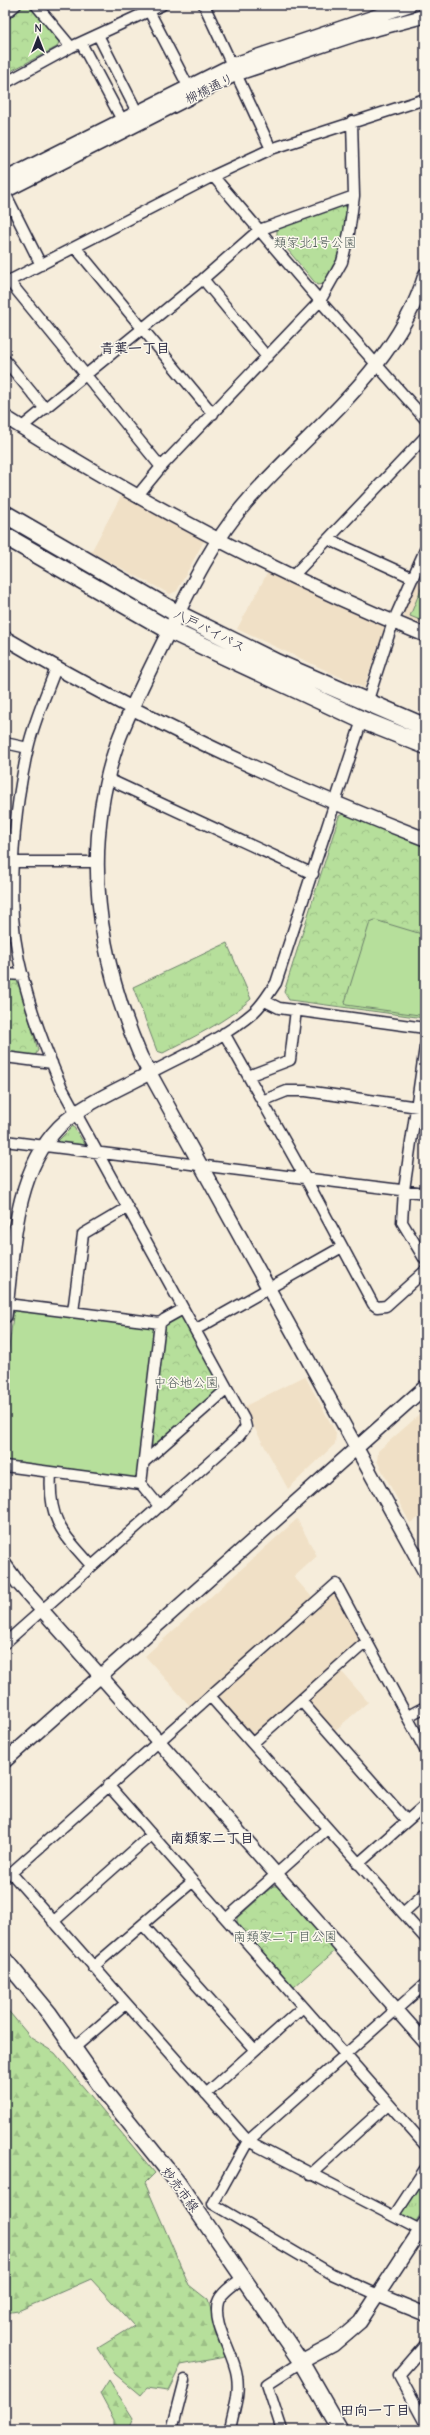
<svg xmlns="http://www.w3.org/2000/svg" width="430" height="2435" viewBox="0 0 430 2435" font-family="'Comic Neue','Klee One',sans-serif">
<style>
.built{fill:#f0e0c6}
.grass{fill:url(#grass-tufts);stroke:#6c806b}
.forest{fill:url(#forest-firs);stroke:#6c806b}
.park{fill:url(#park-crowns);stroke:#6c806b}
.pitch{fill:#b6df9b;stroke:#6c806b}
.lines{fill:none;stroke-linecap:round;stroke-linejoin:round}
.minor-casing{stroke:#22223b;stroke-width:13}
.tertiary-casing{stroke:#22223b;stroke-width:16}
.secondary-casing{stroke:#22223b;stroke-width:18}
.trunk-casing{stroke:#22223b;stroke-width:20}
.minor{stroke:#fbf7ec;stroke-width:10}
.tertiary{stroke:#fbf7ec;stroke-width:13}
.secondary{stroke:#fbf7ec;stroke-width:15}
.trunk{stroke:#fbf7ec;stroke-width:17}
.labels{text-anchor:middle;stroke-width:3;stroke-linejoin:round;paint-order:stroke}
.street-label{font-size:13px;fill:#22223b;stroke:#fbf7ec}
.park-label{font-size:13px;fill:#4e5b58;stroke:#fbf7ec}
.neighbourhood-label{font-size:14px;font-weight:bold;fill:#22223b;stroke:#fbf7ec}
</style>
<defs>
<pattern id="grass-tufts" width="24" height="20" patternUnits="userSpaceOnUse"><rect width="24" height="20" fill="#b6df9b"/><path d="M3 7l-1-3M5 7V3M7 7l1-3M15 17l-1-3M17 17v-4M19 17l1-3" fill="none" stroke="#9cbf86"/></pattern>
<pattern id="forest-firs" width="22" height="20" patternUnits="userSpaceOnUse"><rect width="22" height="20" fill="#b6df9b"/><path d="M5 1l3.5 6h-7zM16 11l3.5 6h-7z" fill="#9cbf86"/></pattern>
<pattern id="park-crowns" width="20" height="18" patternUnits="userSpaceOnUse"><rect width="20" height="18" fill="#b6df9b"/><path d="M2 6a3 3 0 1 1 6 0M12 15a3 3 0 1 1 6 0" fill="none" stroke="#9cbf86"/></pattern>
</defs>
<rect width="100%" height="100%" fill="#f6eddb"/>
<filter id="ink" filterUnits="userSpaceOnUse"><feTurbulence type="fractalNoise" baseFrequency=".025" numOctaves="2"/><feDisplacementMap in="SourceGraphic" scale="8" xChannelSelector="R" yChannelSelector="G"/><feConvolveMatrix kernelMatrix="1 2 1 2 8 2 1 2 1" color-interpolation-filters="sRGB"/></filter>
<g filter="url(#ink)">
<path class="built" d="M 122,494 L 206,537 L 177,591 L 170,594 L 91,552 Z
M 425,565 L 425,628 L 405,620 L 404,613 Z
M 269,570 L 382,624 L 384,629 L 364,688 L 237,629 Z
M 305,1376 L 336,1433 L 335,1444 L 288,1489 L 243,1407 Z
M 425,1407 L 425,1514 L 410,1523 L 377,1461 L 378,1451 L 418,1416 Z
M 297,1519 L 317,1556 L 294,1577 L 319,1605 L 334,1592 L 362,1643 L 336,1665 L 368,1702 L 333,1732 L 301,1696 L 254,1737 L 211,1688 L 190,1706 L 145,1656 Z"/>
<path class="grass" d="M 227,943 L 251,999 C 226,1022 193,1037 163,1053 L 157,1051 L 133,987 Z
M 73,1126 L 86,1146 L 57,1142 Z
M 425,2177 L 425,2208 L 416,2221 L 412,2222 L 401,2217 L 401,2213 Z"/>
<path class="forest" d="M 5,2007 L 31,2038 L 55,2053 L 155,2173 L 145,2183 L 189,2285 L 208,2300 L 225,2357 L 181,2365 L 168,2391 L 146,2388 L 140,2395 L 115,2374 L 98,2348 L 134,2326 L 91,2279 L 18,2311 L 5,2313 Z
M 109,2380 L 133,2418 L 128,2430 L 114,2430 L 114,2420 L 100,2394 Z"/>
<path class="park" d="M 22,5 L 32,5 L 59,42 L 57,47 L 5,74 L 5,19 Z
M 342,204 L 349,209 L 336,262 L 324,284 L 317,285 L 277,237 L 277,229 Z
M 345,813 L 425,845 L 424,1018 L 289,1000 L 284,992 L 339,816 Z
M 5,978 L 18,980 L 38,1050 L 35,1056 L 5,1052 Z
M 178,1316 L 182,1317 L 220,1386 L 218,1391 L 155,1446 L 149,1444 L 165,1326 L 166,1322 Z
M 273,1886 L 277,1886 L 335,1951 L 294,1987 L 237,1923 L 237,1918 Z"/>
<path class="pitch" d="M 425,579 L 425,622 L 410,616 Z
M 375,920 L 425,935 L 425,991 L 422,1014 L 419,1015 L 346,1005 L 345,1002 L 370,922 Z
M 14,1308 L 157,1327 L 138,1480 L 5,1462 L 5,1379 Z"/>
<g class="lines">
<defs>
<path id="minor" d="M 36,5 L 71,47
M 204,5 L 271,149
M 149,11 L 188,86
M 5,14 L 16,5
M 98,35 L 137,112
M 81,43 L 122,120
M 5,83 L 71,47 L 162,5
M 213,176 L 320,301 L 425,419
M 5,193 L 41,265
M 75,247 L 213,414
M 203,279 L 267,357
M 9,281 L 161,467
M 5,283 L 213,176 L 271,149 L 425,99
M 5,360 L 45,409
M 22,427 L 203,279 L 259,230 L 354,196
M 138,495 L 161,467 L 320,301 L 342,262 L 349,233 L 354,196 L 352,121
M 328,539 L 413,578
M 292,577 L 425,437
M 367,703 L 393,622 L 425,550
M 5,743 L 28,748
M 108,779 L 313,874
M 5,862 L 97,862
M 5,974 L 23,975
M 265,1001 L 279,1008 L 425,1028
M 224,1033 L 306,1179 L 373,1304 L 377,1307 L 386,1306 L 425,1271
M 425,1047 L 404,1190 L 402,1222 L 425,1260
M 5,1057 L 52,1063
M 150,1073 C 184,1055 224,1038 254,1012 C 263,1004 269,993 276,983 L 362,720
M 248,1076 L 290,1060 L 296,1010
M 262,1101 L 287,1091 L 306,1091 L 425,1108
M 5,1141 L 425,1193
M 73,1312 L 83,1234 L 127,1208
M 160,1323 L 165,1319 L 183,1309
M 195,1330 L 342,1247
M 144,1462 L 227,1389
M 5,1466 L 141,1484 L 160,1323 L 7,1304
M 51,1473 C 48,1519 61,1532 91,1565
M 141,1484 L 159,1506
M 5,1643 L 239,1436 L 246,1427 L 244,1419 L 62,1088 C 39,1034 17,976 13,917 C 10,864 16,800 28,748 C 34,721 46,695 56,668
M 210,1696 L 425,1938
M 301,1701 L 407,1821
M 408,1716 L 425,1707
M 253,1743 L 367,1641
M 108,1785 L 425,2145
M 358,1864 L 425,1805
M 403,1913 L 425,1893
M 226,1919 L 327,1829
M 53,1922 L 151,1835
M 143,1925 L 254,2049
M 93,1967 L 192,1882
M 74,2048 L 125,2004
M 206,2094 L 303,2007
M 310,2175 L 388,2104
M 394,2216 L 425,2169
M 420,2230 L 248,2141 L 11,1873 L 336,1584 L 425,1750
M 378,2295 L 332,2274 L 213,2204 L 248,2141 L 425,1984
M 425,2345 L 399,2375 L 425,2423
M 172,2430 L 185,2380
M 230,2430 C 233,2411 240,2396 237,2376 C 234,2352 212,2326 218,2302 C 221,2292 236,2283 244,2277
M 282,2430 L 267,2384 L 301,2362"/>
<path id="tertiary" d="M 5,179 L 232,65 L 409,5
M 5,191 L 236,74 L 357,34 L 425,16
M 425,275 C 397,368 312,428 250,498 C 214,538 189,590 165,639 C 148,674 130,708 117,744 C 81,851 97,956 141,1057 L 425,1572
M 5,417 C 138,501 279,576 425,635
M 5,638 C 140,718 280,783 425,839
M 5,1316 C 13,1254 13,1174 59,1127 C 79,1106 123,1087 150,1073
M 5,1565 L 18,1583 L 425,2042
M 5,1761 L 425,1387
M 378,2295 L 425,2314
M 301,2362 L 333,2345 L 360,2322 L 425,2223"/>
<path id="secondary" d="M 5,1960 L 49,2013 L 104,2091 L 178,2183 L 301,2362 L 340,2430"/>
<path id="trunk" d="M 5,514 L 178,614 L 277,663 L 425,727
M 5,536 L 169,630 L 362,720 L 425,745"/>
</defs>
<use href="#minor" class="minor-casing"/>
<use href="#tertiary" class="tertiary-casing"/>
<use href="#secondary" class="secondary-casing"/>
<use href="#trunk" class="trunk-casing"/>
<use href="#minor" class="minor"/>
<use href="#tertiary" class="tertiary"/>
<use href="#secondary" class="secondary"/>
<use href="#trunk" class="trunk"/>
</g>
</g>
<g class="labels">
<g class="street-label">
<text transform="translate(209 88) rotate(-26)" y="5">柳橋通り</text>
<text transform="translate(210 630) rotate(27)" y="5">八戸バイパス</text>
<text transform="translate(181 2189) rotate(53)" y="5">妙売市線</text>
</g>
<g class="park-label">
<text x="315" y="247">類家北1号公園</text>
<text x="186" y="1387">中谷地公園</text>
<text x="285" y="1941">南類家二丁目公園</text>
</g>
<g class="neighbourhood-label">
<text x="135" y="353">青葉一丁目</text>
<text x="212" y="1843">南類家二丁目</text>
<text x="375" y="2415">田向一丁目</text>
</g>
</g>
<rect width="430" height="2435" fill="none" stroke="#fbf7ec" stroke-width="20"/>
<rect x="10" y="10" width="410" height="2415" fill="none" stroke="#22223b" stroke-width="1.5" filter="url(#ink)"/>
<g transform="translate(38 38)" stroke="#fbf7ec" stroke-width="3" paint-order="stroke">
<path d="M0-3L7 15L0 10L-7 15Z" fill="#22223b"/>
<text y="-6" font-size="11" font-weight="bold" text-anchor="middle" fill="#22223b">N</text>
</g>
</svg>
